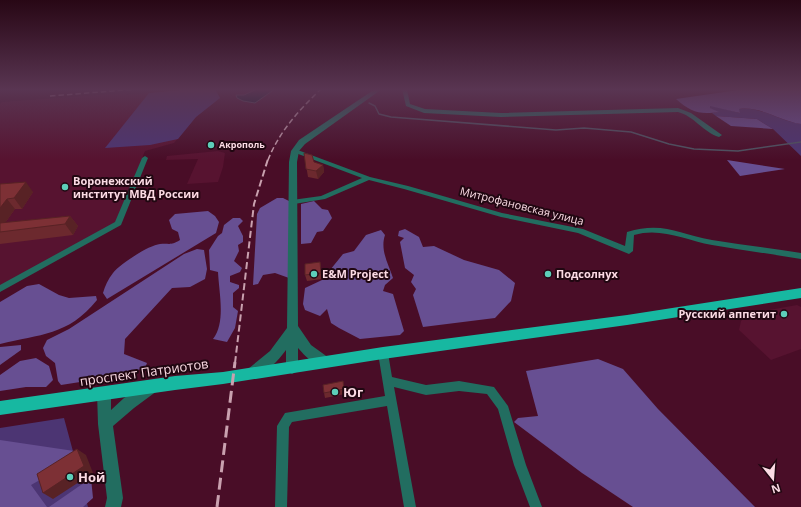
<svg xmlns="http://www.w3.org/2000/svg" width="801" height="507" viewBox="0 0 801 507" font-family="'Open Sans',sans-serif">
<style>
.built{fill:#571330}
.green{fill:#4c3573}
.forest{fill:#674f92}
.water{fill:#021a29;stroke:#4d5461}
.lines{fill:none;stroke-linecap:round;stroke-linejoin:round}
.stream{stroke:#4d5461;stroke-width:1.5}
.minor{fill:#226d60;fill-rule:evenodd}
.tertiary{fill:#226d60;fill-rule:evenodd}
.trunk{fill:#17b8a1;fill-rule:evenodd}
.rail-far2{stroke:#c9a1af;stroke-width:1.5;stroke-dasharray:5.5 3;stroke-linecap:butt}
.rail-far1{stroke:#c9a1af;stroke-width:2;stroke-dasharray:7 3.5;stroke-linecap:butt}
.rail{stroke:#c9a1af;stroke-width:3;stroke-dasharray:12 5.5;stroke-linecap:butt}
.wall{fill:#6c292e}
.shaded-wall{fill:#582225}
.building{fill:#7d3035;stroke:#582225}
.poi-dot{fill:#5dceb9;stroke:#200711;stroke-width:1.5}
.labels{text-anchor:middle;stroke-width:4;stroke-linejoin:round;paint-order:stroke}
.far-poi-label{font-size:9px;font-weight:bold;fill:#fbdbe4;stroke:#200711;text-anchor:start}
.poi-label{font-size:11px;font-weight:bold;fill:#fbdbe4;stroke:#200711;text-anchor:start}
.street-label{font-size:11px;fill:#fbdbe4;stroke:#200711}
.near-street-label{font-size:13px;fill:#fbdbe4;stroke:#200711}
.near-poi-label{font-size:13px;font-weight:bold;fill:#fbdbe4;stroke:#200711;text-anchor:start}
</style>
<rect width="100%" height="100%" fill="#490d27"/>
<path class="built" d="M 193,89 L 215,89 L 220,98 L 196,117 L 174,143 L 145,151 L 116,222 L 0,287 L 0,104 L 2,102 L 127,93 L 127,95 Z
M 218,151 L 225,153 L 223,167 L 218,182 L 187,184 L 198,159 L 166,160 L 167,156 Z
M 797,305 L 801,307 L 801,349 L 771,360 L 739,330 L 741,321 L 747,314 Z"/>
<path class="green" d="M 193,89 L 215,89 L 220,98 L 196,117 L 178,139 L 150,145 L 105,148 L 149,93 Z
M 710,105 L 740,113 L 738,109 C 761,106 779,121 801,124 L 801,156 L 773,129 L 757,119 L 716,116 L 712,113 L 718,112 L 709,108 Z
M 64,418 L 88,507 L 0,507 L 0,428 Z"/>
<path class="forest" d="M 745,89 L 801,89 L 801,124 C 780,121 761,106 739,109 L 740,113 L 710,106 L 710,108 L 719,112 C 699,115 691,112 676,99 Z
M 716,116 L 757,119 L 773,129 L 731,126 Z
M 727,160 L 785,169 L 740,176 Z
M 277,198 L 283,198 L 289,201 L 289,278 L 275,273 L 263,275 L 258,284 L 253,285 L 257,214 L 260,208 Z
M 314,201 L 322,209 L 328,210 L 332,218 L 323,231 L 317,232 L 311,243 L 301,244 L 301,204 Z
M 208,211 L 215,216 L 219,222 L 216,233 L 107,299 L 103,293 C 105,286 108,279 113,273 C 120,264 149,245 160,244 C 170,243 170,246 180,240 L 178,232 L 172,229 L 169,220 L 175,214 Z
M 233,218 L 240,218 L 243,221 L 238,226 L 243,236 L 243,242 L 238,245 L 239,251 L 234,261 L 242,268 L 240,272 L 230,276 L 230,282 L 239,285 L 239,288 L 233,293 L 233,307 L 238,311 L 235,328 L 227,342 L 213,339 C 226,322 219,293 218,272 L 210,270 L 209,250 L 218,236 L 222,233 L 224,225 Z
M 405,229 L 419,237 L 423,247 L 434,246 L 464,260 L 499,270 L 515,283 L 511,301 L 495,318 L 423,327 L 413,295 L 416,289 L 411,282 L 414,275 L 405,268 L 400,242 L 404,238 L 398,236 L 399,231 Z
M 381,230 L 385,235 C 380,250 388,263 393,278 L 385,285 L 383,291 L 393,294 L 404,331 L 400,335 L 360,339 L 339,328 L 331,323 L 327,309 L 320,316 L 305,310 L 303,304 L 305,288 L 322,280 L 343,254 L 354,251 L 366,235 Z
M 197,249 L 204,250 L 207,269 L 205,279 L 190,287 L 172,288 L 125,339 L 124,354 L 147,363 L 145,368 L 112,377 L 61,385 L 58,381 L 55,363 L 46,356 L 43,348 L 47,340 L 69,329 L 184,254 Z
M 39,284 L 59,295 L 69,298 L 96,296 L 97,300 C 68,336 40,334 0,344 L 0,302 L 27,286 Z
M 21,345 L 21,350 L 0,365 L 0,347 Z
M 36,358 L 49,366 L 53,380 L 46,387 L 26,387 L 0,391 L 0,375 L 20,361 Z
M 598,359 L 623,369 L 658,409 L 755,507 L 633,507 L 582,473 L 514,422 L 518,418 L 538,416 L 526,371 Z
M 0,440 L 81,452 L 82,456 L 31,485 L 47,507 L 0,507 Z
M 91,478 L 93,498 L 83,507 L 49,507 Z"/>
<path class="water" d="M 257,89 L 275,89 L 255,103 L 243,101 L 237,98 L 236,95 L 244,95 Z"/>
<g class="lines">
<path class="stream" d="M 369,103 L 375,106 L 379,114 L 391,117 L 556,130 L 584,128 L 631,132 L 669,144 L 694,149 L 738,151 L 801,142"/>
<path class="minor" d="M 402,89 L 407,89 L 410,104 L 425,109 L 501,113 L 678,108 L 691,113 L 722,135 L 719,137 C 703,132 694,116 678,112 L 501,117 L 424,113 L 406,106 Z
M 295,149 L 370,177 L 408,186 L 502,213 L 583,229 L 625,246 L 627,232 C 663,221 678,234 712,240 C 742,245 771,248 801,253 L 801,259 C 771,254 742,250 712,245 C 685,240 661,227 634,235 L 633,251 L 629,254 L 578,233 L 501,217 L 404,189 L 369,180 L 325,199 L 294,204 L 292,204 L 290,202 L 292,200 L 321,196 L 362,178 L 293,152 L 292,151 Z
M 145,156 L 148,158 L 121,225 L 0,292 L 0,285 L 115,222 L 142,158 Z
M 383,349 L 386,350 L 388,353 L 392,377 L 426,385 L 459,381 L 494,387 L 508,406 L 526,465 L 542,507 L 530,507 L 514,465 L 498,409 L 487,394 L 459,391 L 426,395 L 394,387 L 416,507 L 404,507 L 387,406 L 292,422 L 289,427 L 287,507 L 275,507 L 277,426 L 285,413 L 385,396 L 378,353 L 380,350 Z"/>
<path class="tertiary" d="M 375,89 L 382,89 L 305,144 L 299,151 L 297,162 L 298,326 L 311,345 L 329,358 L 331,362 L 329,366 C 318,370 305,356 298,348 L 298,368 L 296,372 L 292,374 L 288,372 L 286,368 L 286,350 C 278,361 266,374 253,379 L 248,377 L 247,373 L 248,369 L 270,351 L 287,328 L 289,162 L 291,151 L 299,140 Z
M 152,381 L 157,383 L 159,387 L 157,391 L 134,408 L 113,426 L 123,498 L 121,507 L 105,507 L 107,498 L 98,424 L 97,393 L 99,389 L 104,387 L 109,389 L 111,393 L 111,410 L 124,398 Z"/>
<path class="trunk" d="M 801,288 L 801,298 L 627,325 L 383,359 L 223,384 L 175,390 L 0,415 L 0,401 L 175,376 L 223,372 L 383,347 L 627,315 Z"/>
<path class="rail-far2" d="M 50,96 L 137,89
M 268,160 C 279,132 299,110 321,89"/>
<path class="rail-far1" d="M 235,363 L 254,204 L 268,159"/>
<path class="rail" d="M 217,507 L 235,362"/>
</g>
<path class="wall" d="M 304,153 L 314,162 L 323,165 L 324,172 L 318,179 L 308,177 Z
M 0,184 L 33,192 L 22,209 L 15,209 L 5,223 L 70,216 L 78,226 L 73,235 L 0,244 Z
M 320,262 L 322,279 L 307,281 L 305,275 Z
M 343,381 L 345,394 L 325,398 L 324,393 Z"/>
<path class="shaded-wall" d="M 323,165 L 324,172 L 318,179 L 316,171 Z
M 26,182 L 33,192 L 22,209 L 14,198 Z
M 7,199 L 15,209 L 0,230 L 0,208 Z
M 70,216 L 78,226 L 73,235 L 65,224 Z
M 77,449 L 86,455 L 93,473 L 53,499 L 43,493 Z"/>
<path class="building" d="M 304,153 L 312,155 L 314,162 L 323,165 L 316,171 L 306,169 Z
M 26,182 L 14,198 L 7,199 L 0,208 L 0,184 Z
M 70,216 L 65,224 L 0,232 L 0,223 Z
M 320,262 L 321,273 L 305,275 L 305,264 Z
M 343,381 L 344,389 L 324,393 L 323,385 Z
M 77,449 L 84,466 L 43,493 L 37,474 Z"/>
<linearGradient id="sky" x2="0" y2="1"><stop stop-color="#280715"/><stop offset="0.56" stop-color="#593552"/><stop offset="1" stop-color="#593552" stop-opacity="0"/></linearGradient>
<rect width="801" height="160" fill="url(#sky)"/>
<g class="poi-dot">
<circle cx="211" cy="145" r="4"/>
<circle cx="65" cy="187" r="4"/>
<circle cx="314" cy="274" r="4"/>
<circle cx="548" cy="274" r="4"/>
<circle cx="784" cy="314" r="4"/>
<circle cx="335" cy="392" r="4"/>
<circle cx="70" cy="477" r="4"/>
</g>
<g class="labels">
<g class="far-poi-label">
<text x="219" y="148">Акрополь</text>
</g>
<g class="poi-label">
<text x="73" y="185">Воронежский<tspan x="73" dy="13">институт МВД России</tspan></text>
<text x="322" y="278">E&amp;M Project</text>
<text x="556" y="278">Подсолнух</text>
<text x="776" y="318" text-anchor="end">Русский аппетит</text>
</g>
<g class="street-label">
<text transform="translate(522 206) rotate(14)" y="4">Митрофановская улица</text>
</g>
<g class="near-street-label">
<text transform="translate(144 372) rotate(-8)" y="5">проспект Патриотов</text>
</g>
<g class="near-poi-label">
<text x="343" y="397">Юг</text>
<text x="78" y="482">Ной</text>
</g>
</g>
<g transform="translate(773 479) rotate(163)" stroke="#200711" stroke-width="3" paint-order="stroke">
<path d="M0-3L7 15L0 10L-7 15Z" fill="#fbdbe4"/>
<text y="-6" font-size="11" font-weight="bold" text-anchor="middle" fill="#fbdbe4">N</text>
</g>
</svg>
